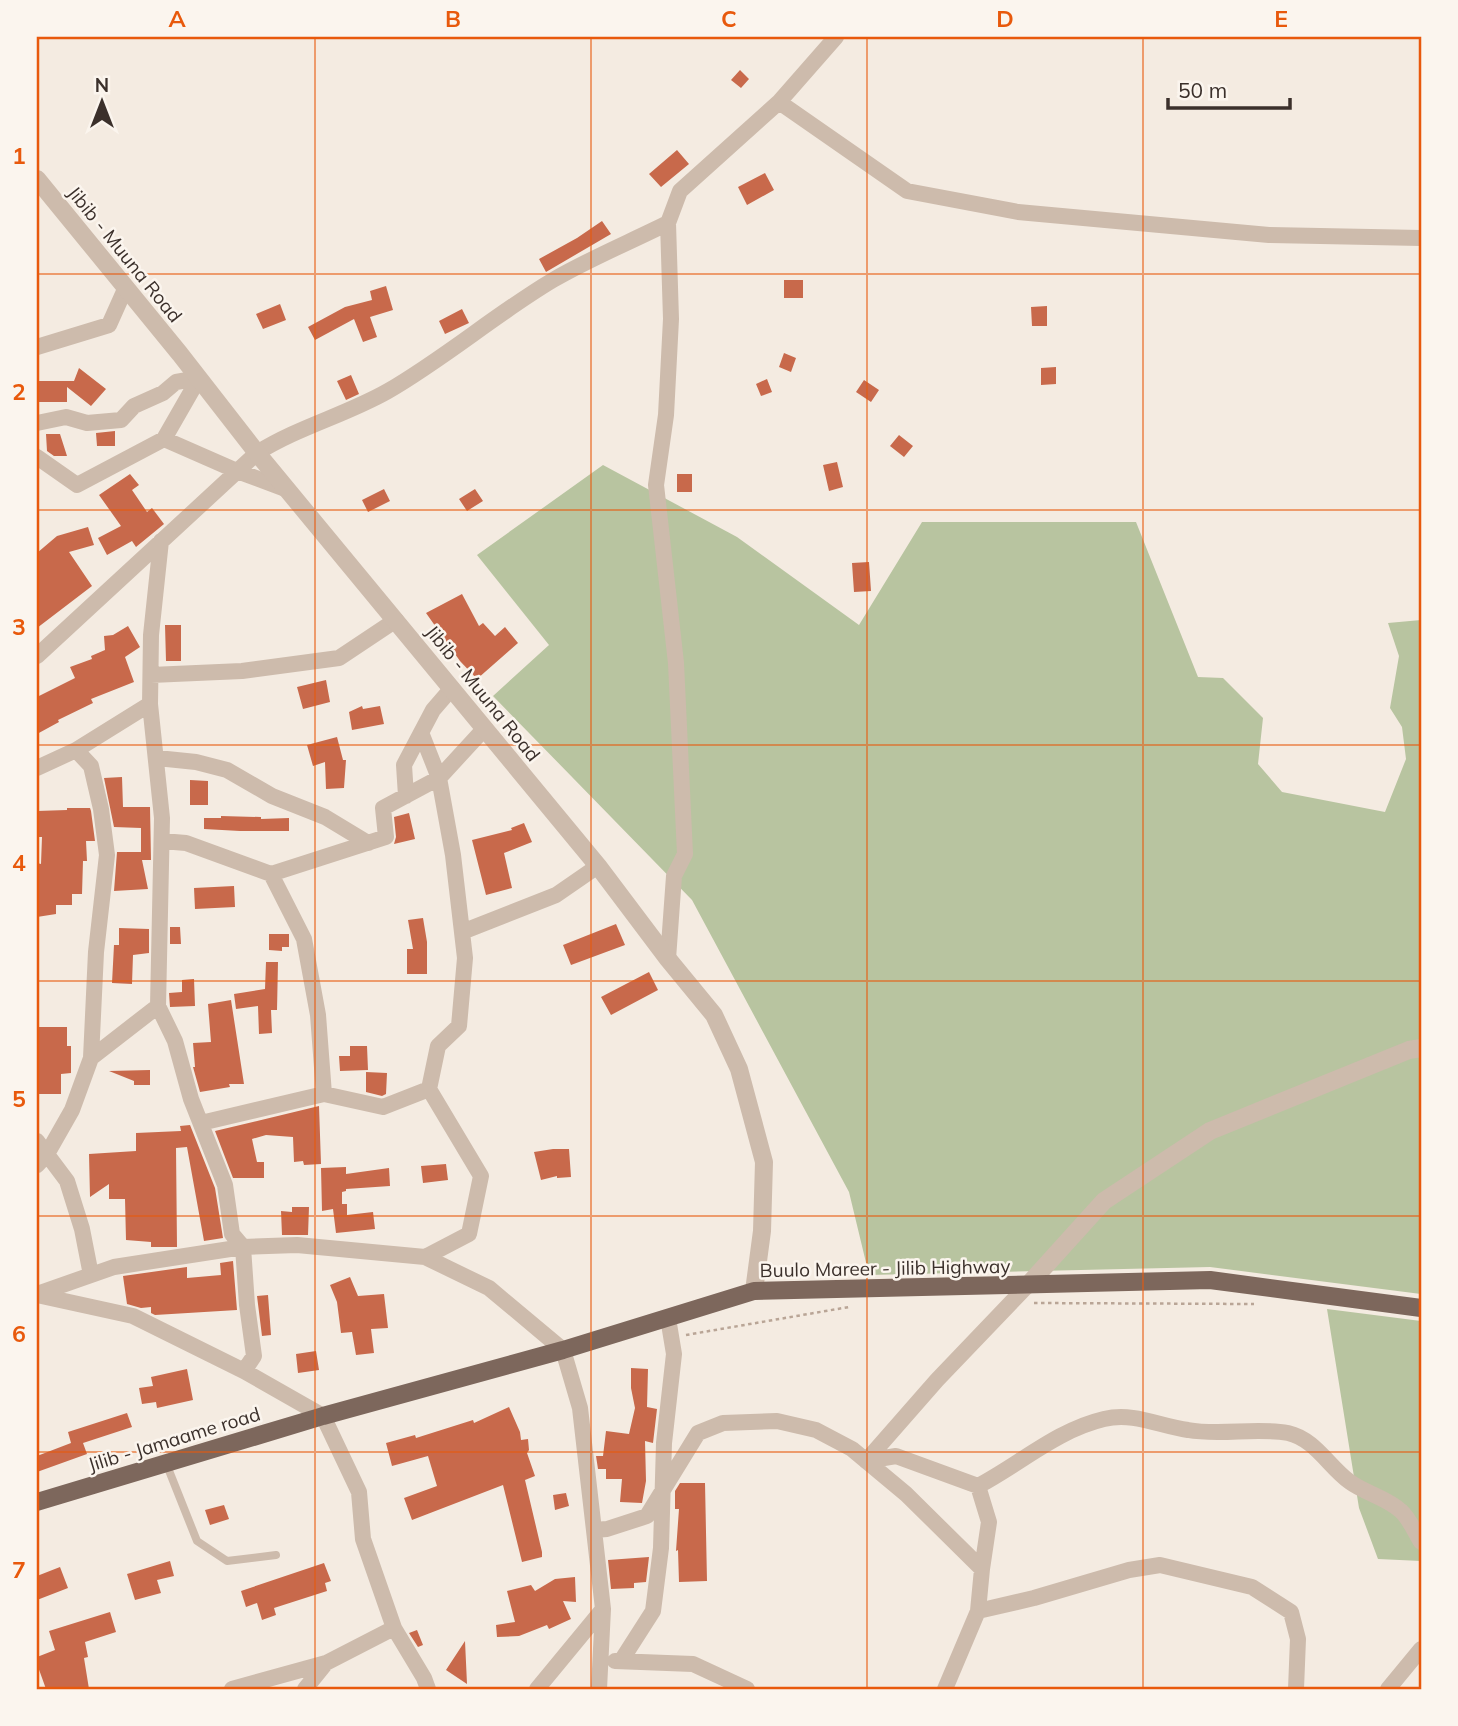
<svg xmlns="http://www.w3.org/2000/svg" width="1458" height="1726" viewBox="0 0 1458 1726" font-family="Mulish,sans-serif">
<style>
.green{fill:#b8c4a0}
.building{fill:#c8694b}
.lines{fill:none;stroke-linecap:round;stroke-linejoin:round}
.path{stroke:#b9a596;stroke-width:2.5;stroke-dasharray:3.5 3.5;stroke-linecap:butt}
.service{stroke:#cdbbac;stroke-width:8}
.minor{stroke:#cdbbac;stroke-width:16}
.tertiary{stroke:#cdbbac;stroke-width:18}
.primary{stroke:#7d675c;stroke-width:18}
.grid{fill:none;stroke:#e8590c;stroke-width:2;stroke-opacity:0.55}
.labels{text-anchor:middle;stroke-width:5;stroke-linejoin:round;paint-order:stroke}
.street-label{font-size:19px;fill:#3b302b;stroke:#fbf5ee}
.neatline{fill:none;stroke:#e8590c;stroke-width:2.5}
.grid-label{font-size:23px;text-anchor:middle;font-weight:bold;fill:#e8590c}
</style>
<rect width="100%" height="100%" fill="#f4ebe1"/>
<path class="green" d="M 603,465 L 737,537 L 859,625 L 922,522 L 1136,522 L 1198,677 L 1223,678 L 1263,718 L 1258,764 L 1282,792 L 1385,812 L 1406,759 L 1402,727 L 1390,708 L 1399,656 L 1388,623 L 1421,620 L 1421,1294 L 1210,1267 L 869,1275 L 849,1192 L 692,900 L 493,696 L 549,645 L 477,555 Z
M 1327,1309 L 1421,1321 L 1421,1561 L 1378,1559 L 1359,1508 Z"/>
<path class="building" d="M 740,70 L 749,79 L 741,88 L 731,80 Z
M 677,150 L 689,164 L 661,187 L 649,174 Z
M 765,173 L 774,190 L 747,205 L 738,187 Z
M 602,221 L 611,234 L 546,272 L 539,259 L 577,238 Z
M 784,280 L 803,280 L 803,298 L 784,298 Z
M 386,286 L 393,310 L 370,317 L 377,337 L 363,342 L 354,319 L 315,340 L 308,327 L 345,307 L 372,300 L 370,291 Z
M 280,304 L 286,320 L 263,329 L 256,314 Z
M 1047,306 L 1047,326 L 1032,326 L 1031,307 Z
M 462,309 L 469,323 L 445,334 L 439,321 Z
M 784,353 L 796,358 L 791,372 L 779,367 Z
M 1056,367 L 1056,384 L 1041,385 L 1041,368 Z
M 79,368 L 106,389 L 91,406 L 67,387 L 67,402 L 37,402 L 37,381 L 74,381 Z
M 351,375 L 359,394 L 346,400 L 337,381 Z
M 767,379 L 772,392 L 761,396 L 756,384 Z
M 864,380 L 879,390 L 871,402 L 856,392 Z
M 115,431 L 115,446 L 97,446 L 96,433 Z
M 46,434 L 60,434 L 67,456 L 54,456 L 47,451 Z
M 899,435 L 913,446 L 904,457 L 890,446 Z
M 837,462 L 843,487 L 829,491 L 823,465 Z
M 130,474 L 139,485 L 132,490 L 147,512 L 152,508 L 164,524 L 136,547 L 132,541 L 107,555 L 98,538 L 121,526 L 99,495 Z
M 677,474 L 692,474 L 692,492 L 677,492 Z
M 384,489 L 390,501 L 368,512 L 362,500 Z
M 475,489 L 483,501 L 467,511 L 459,499 Z
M 88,527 L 94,545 L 69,552 L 92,586 L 37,628 L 37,553 L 57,536 Z
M 869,562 L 871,591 L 854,592 L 852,563 Z
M 462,594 L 479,626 L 483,623 L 495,636 L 505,627 L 518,643 L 477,679 L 460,661 L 426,613 Z
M 165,625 L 181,625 L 181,661 L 166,661 Z
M 128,626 L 140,647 L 125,657 L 134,682 L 91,699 L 93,703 L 58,720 L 59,722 L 37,734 L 37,697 L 75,678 L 70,667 L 92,659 L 91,656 L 105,650 L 104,636 L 113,635 Z
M 326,680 L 330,702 L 303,709 L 297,687 Z
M 362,706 L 363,709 L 380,706 L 384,724 L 352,730 L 349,712 Z
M 337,737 L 343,760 L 346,760 L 344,788 L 326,789 L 325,762 L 313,766 L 307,745 Z
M 122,777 L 123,807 L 150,807 L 151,860 L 142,860 L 148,889 L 114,891 L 117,852 L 141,852 L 141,854 L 141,828 L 114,827 L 104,778 Z
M 190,780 L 208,781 L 208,805 L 190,805 Z
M 67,808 L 90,808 L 91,811 L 95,841 L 86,841 L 87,861 L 83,861 L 82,894 L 72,894 L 72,905 L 56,905 L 56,914 L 37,917 L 37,863 L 41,864 L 42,837 L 37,837 L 37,811 L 67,810 Z
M 409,813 L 415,839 L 394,844 L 396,837 L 394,817 Z
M 221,816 L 261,817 L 261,819 L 289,818 L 289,831 L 240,831 L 204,829 L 204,818 L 221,818 Z
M 524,823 L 532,842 L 504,853 L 512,888 L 486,895 L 472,840 L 512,830 L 511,828 Z
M 234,886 L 235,907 L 195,909 L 194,888 Z
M 423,918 L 427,942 L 427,974 L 407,974 L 407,949 L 413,949 L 408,920 Z
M 616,924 L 625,945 L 571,965 L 563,945 Z
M 170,927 L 180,927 L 181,944 L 170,944 Z
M 119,928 L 149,929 L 149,953 L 133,955 L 132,984 L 112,983 L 114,945 L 119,945 Z
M 269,934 L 289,934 L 289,947 L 282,947 L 282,951 L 269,950 Z
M 266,962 L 278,962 L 277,1010 L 271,1010 L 272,1033 L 259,1034 L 258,1006 L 236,1009 L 234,994 L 265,989 Z
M 649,972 L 658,990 L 611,1015 L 601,997 Z
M 194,979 L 195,1006 L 170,1007 L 169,993 L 182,992 L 182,980 Z
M 231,1000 L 244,1084 L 229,1084 L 230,1087 L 200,1092 L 193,1067 L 195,1067 L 193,1043 L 211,1042 L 208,1004 Z
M 37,1027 L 67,1027 L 67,1046 L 71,1046 L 71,1073 L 61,1074 L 61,1094 L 37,1094 Z
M 350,1046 L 367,1046 L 368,1070 L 340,1071 L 339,1056 L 350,1056 Z
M 150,1070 L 150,1085 L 134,1085 L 134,1081 L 109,1071 Z
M 366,1072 L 387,1073 L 386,1094 L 382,1096 L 366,1092 Z
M 319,1106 L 321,1164 L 304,1165 L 303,1161 L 294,1162 L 293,1137 L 266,1135 L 252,1139 L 257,1162 L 264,1162 L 264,1178 L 233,1178 L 215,1131 Z
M 190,1125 L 215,1188 L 223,1238 L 204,1241 L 187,1147 L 176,1148 L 177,1247 L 151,1247 L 151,1242 L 126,1240 L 125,1199 L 109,1199 L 109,1184 L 90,1197 L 89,1154 L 136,1151 L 136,1133 L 181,1131 L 180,1126 Z
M 553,1149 L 569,1149 L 571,1177 L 557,1178 L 557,1176 L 541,1180 L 534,1152 Z
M 446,1164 L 448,1180 L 423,1183 L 421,1166 Z
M 346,1167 L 346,1174 L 389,1168 L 390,1186 L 346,1189 L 346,1191 L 342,1192 L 342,1204 L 347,1204 L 347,1215 L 373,1212 L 375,1229 L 336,1233 L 333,1209 L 322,1211 L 321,1168 Z
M 292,1207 L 309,1207 L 308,1235 L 282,1235 L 281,1211 L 292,1212 Z
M 233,1261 L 237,1310 L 155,1315 L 151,1313 L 151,1307 L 141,1308 L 127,1304 L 123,1276 L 187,1267 L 187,1278 L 221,1275 L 220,1263 Z
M 350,1277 L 358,1296 L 384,1294 L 388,1328 L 371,1329 L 374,1353 L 356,1355 L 352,1332 L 341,1333 L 337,1302 L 330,1285 Z
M 268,1295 L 271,1335 L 262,1336 L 257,1296 Z
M 316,1351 L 319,1370 L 298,1373 L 296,1354 Z
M 631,1368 L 648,1369 L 647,1407 L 657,1409 L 653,1443 L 645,1441 L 646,1481 L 642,1503 L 620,1502 L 622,1479 L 606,1479 L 606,1469 L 598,1469 L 596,1456 L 603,1456 L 606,1431 L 629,1434 L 635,1408 L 631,1388 Z
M 187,1369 L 193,1400 L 157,1408 L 156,1402 L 142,1404 L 139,1388 L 153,1386 L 151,1377 Z
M 509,1407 L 520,1432 L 521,1440 L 528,1439 L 529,1450 L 527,1453 L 535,1476 L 525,1480 L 542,1552 L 542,1557 L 522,1562 L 503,1485 L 412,1520 L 404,1498 L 437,1486 L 428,1456 L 392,1466 L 386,1443 L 415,1435 L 416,1438 L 473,1420 L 474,1423 Z
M 127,1413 L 132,1427 L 83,1443 L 87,1454 L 37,1472 L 37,1456 L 71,1443 L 68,1432 Z
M 680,1483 L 705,1483 L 707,1581 L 679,1582 L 678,1550 L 676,1551 L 679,1509 L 675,1509 L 675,1491 Z
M 566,1493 L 569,1506 L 555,1510 L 553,1495 Z
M 224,1505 L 229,1519 L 210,1525 L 205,1510 Z
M 649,1557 L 646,1582 L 634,1583 L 634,1588 L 611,1589 L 608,1560 Z
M 170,1561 L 174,1576 L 157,1580 L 161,1593 L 135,1600 L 127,1574 Z
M 324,1563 L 331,1581 L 325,1583 L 327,1591 L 274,1608 L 276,1615 L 262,1620 L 257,1603 L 246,1607 L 241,1591 Z
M 60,1567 L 68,1588 L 37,1600 L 37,1576 Z
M 575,1577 L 576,1602 L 563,1601 L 571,1619 L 549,1629 L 547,1625 L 519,1636 L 497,1637 L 496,1625 L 515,1622 L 507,1591 L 531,1585 L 535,1591 L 555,1579 Z
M 110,1612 L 116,1632 L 85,1642 L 88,1657 L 84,1658 L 89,1689 L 46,1689 L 37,1664 L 37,1657 L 55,1650 L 49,1631 Z
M 417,1630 L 423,1645 L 418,1647 L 409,1633 Z
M 465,1641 L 467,1684 L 446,1670 Z"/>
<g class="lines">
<path class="path" d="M 1034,1303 L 1254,1304
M 686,1335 L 849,1307"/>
<path class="service" d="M 166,1463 L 197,1541 L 227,1561 L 276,1555"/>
<path class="minor" d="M 779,102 L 907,191 L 1018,212 L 1269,235 L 1421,238
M 668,223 L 671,319 L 666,415 L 656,485 L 676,663 L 685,854 L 674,876 L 668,959
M 37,347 L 109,325 L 126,287
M 37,423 L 66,417 L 87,423 L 121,420 L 134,406 L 163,393 L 176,382 L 199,378
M 164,439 L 199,378
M 37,457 L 77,485 L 164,439 L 237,471 L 288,490
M 161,541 L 151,635 L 150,704 L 162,818 L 158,1006 L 175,1041 L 191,1099 L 225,1185 L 232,1234 L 243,1247 L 247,1305 L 254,1356 L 244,1371
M 37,656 L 257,453 C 298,427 346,415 388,391 C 445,358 496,314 553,280 C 589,259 630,242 668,223 L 680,191 L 779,102 L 836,37
M 151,675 L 242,671 L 339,658 L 396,620
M 157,758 L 196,762 L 227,770 L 272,796 L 325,817 L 368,843
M 37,768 L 76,750 L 150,704
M 406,796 L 404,765 L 433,710 L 452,688
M 162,841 L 186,843 L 271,874 L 304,939 L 318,1015 L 324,1094
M 271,874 L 386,837 L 383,808 L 439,778 L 422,735
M 462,932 L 556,895 L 598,866
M 91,1058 L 158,1006
M 201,1123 L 324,1094 L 383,1107 L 429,1089
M 37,1141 L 67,1181 L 82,1229 L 91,1275
M 37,1165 L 47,1154 L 72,1110 L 91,1058 L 96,952 L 107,855 L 101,809 L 91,766 L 76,750
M 425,1257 L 469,1234 L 481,1176 L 429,1089 L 438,1046 L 459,1026 L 465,958 L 453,855 L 439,778 L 485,728
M 37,1294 L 114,1267 L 243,1247 L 297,1245 L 425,1257 L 489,1288 L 563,1350 L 580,1408 L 603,1609 L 599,1689
M 37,1295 L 133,1316 L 244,1371 L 323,1416 L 359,1492 L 363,1539 L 394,1628 L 424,1678 L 428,1689
M 866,1461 L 937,1380 L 1028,1285
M 866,1461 L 896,1456 L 978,1486 L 989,1522 L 982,1569
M 978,1486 C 1020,1464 1057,1430 1104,1419 C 1134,1412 1159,1426 1188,1430 C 1221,1436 1255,1427 1288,1433 C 1315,1439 1329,1467 1350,1482 C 1365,1493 1387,1498 1401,1511 C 1409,1518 1415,1532 1421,1542
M 594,1530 L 607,1529 L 647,1516 L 698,1433 L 723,1423 L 777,1421 L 816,1430 L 852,1449 L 906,1494 L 982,1569 L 978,1611 L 945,1689
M 978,1611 L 1034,1598 L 1129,1570 L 1160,1565 L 1252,1587 L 1291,1612 L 1298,1639 L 1296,1689
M 615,1661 L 693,1664 L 747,1689
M 621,1661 L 653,1611 L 661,1548 L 664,1443 L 674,1354 L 668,1318
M 232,1689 L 326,1663
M 305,1689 L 326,1663 L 394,1628
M 537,1689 L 603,1609
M 1388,1689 L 1421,1649"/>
<path class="tertiary" d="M 37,179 L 180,354 L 257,453 L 598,866 L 668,959 L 714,1015 L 739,1069 L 764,1162 L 762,1231 L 754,1291
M 1028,1285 L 1104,1201 L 1210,1131 L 1409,1050 L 1421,1048"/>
<path class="primary" d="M 37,1502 L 323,1416 L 563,1350 L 754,1291 L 1210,1280 L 1421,1308"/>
</g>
<path class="grid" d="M 315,37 L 315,1689M 591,37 L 591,1689M 867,37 L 867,1689M 1143,37 L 1143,1689M 37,274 L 1421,274M 37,510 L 1421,510M 37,745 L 1421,745M 37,981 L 1421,981M 37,1216 L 1421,1216M 37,1452 L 1421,1452"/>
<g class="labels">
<g class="street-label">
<text transform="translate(125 254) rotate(51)" y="7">Jibib - Muuna Road</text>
<text transform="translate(483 693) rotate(51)" y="7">Jibib - Muuna Road</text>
<text transform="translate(885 1268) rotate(-1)" y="7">Buulo Mareer - Jilib Highway</text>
<text transform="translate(174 1439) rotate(-17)" y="7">Jilib - Jamaame road</text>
</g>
</g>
<rect width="1458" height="1726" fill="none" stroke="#fbf5ee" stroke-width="77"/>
<g transform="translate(102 102)" stroke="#fbf5ee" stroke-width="5" paint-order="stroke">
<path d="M0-5L12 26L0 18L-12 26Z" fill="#3b302b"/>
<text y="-10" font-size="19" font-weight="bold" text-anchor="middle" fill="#3b302b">N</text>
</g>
<path d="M1168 98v10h122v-10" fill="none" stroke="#3b302b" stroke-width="3.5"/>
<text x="1178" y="98" font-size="21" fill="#3b302b" stroke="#fbf5ee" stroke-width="5" paint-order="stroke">50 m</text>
<rect x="38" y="38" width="1382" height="1650" class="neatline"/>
<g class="grid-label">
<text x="177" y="27">A</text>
<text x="453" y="27">B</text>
<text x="729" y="27">C</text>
<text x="1005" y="27">D</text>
<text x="1281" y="27">E</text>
<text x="19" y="164">1</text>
<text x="19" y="400">2</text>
<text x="19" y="635">3</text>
<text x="19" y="871">4</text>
<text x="19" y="1107">5</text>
<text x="19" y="1342">6</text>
<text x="19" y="1578">7</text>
</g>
</svg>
